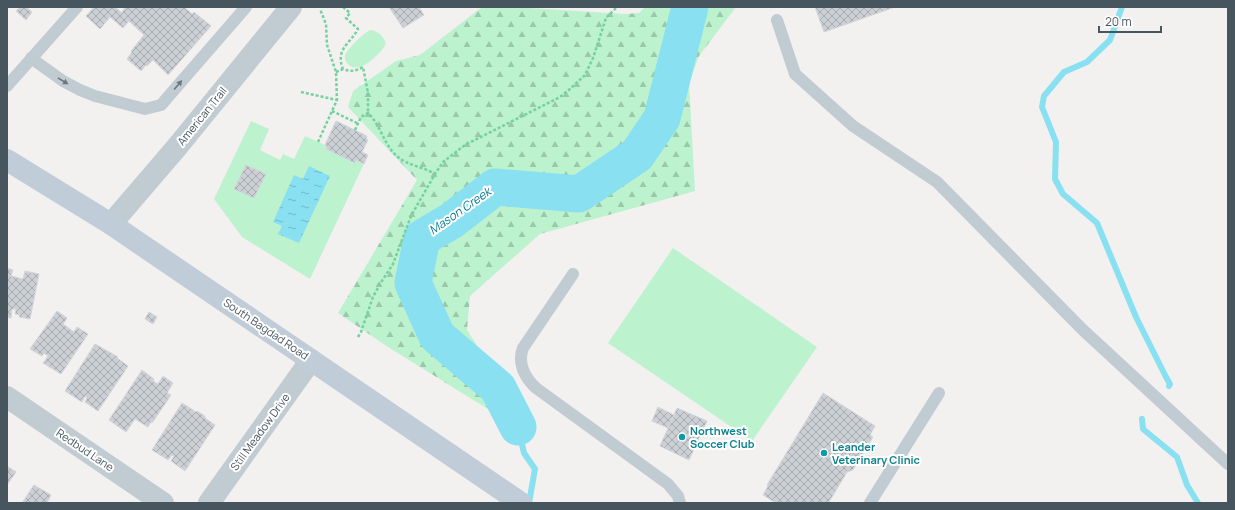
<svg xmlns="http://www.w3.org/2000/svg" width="1235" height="510" viewBox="0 0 1235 510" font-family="Manrope,sans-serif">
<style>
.forest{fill:url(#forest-firs)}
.green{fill:#bdf2ce}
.water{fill:url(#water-ripples)}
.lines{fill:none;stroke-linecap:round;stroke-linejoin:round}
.stream{stroke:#88e0f1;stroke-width:6}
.river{stroke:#88e0f1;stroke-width:37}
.building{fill:url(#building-cross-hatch);stroke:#d4d6dc}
.path{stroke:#73d29e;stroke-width:2.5;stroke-dasharray:3 2;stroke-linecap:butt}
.service{stroke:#c0cbd2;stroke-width:12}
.minor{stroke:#c0cbd2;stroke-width:22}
.secondary{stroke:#c0ccd8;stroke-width:22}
.oneway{fill:#6b7882}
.culture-dot{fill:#0f9aa8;stroke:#fff;stroke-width:1.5}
.labels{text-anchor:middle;stroke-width:4;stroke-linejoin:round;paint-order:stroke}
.street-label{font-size:11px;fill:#47555f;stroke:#fff}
.culture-label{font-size:11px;font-weight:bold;fill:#0d838f;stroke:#fff;text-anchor:start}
.water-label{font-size:12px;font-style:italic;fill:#077d93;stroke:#fff}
</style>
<defs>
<pattern id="forest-firs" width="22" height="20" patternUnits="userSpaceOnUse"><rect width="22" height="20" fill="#bdf2ce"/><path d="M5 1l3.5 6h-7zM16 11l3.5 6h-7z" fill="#9bc7aa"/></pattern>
<pattern id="water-ripples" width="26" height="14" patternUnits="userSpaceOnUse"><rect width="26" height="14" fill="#88e0f1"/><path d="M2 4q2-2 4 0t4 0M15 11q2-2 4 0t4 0" fill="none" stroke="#71b8c6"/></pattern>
<pattern id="building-cross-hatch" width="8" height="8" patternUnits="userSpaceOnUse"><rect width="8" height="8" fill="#ccd0d5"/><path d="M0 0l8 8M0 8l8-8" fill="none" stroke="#a7acb0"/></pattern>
</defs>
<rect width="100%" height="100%" fill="#f3f0f0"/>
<path class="forest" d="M 482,7 L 514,7 L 625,14 L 639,13 L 645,7 L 736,7 L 699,56 L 689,83 L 695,191 L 540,234 L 470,296 L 467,330 L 524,417 L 504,419 L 388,347 L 338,313 L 417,180 L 348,107 L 353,91 L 396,61 L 420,55 Z"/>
<path class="green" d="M 370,30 C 378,31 383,36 386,43 C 383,50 379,53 374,58 C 368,63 357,72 349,65 C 347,64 345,60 345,57 C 345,50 364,33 370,30 Z
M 251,121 L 269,129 L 260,150 L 280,160 L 283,154 L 294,159 L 305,136 L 325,145 L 336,121 L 367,136 L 366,139 L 368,140 L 362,152 L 368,155 L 310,279 L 242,237 L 214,199 Z
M 673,248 L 817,347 L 752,441 L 608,343 Z"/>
<path class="water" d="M 309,166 L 330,176 L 299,243 L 278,234 L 282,226 L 273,222 L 294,175 L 303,179 Z"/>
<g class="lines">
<path class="stream" d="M 1122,7 L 1110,40 L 1087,62 L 1064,72 L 1044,96 L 1042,107 L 1056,142 L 1055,179 L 1063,194 L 1097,223 L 1136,317 L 1166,377 L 1170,384 L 1169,386
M 1142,419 L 1143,429 L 1177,457 L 1187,485 L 1198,503
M 518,427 L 524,453 L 535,469 L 529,503"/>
<path class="river" d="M 518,427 L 498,388 L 437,336 L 413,283 L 422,238 L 451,221 L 495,187 L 579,194 L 637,155 L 662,118 L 690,7"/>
</g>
<path class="building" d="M 20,7 L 26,7 L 32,12 L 26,20 L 16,11 Z
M 94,7 L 115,7 L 122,13 L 125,7 L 184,7 L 192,14 L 194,12 L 211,26 L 168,75 L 153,60 L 147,66 L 146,65 L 141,71 L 127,59 L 132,52 L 131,51 L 144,35 L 129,21 L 123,28 L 110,17 L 100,29 L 86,16 Z
M 389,7 L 419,7 L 424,15 L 403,28 Z
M 815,7 L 895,7 L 824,32 Z
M 336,121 L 367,136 L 366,139 L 368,140 L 362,152 L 368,155 L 364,164 L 356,160 L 355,163 L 326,149 L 327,147 L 325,145 Z
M 246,165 L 266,174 L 254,198 L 234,189 Z
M 7,268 L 13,270 L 11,276 L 23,279 L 25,271 L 39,274 L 30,319 L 19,317 L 20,315 L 15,314 L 16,309 L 12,309 L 11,318 L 7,317 Z
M 57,311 L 67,318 L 63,324 L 74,332 L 77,327 L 88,334 L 61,374 L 43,363 L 48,356 L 44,353 L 42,356 L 30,349 Z
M 149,312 L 157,317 L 153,324 L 145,319 Z
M 95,344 L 118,357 L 117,358 L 128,366 L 98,411 L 85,402 L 87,398 L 85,396 L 82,402 L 65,391 Z
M 142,370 L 154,379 L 153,381 L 158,384 L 163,376 L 173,383 L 167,393 L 171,395 L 152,423 L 151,422 L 148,427 L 135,419 L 126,432 L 109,420 Z
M 823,393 L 875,426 L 870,435 L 873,437 L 853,470 L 847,472 L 829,502 L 831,503 L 776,503 L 763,495 L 768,486 L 767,485 Z
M 182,403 L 196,412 L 197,411 L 205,416 L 205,418 L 215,425 L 185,471 L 171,461 L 174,456 L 172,455 L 168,460 L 152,450 Z
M 658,407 L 674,415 L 668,428 L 652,421 Z
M 677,408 L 707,421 L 689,460 L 660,446 Z
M 7,466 L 16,472 L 7,485 Z
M 34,485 L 51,495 L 47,503 L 22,503 Z"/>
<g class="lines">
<path class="path" d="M 343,7 L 350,13 L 346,18 L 358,29 C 350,44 335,49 343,69 C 351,72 356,71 363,67 L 368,93 L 368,113
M 336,72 L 343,69
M 301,92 L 337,100
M 332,111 L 359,124
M 355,130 L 361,117 L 368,113 C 381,125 384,146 398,157 C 407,165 424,167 435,174
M 318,142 L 337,100 L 336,72 L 327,45 L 326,24 L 320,9
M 358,337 L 361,332 L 373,297 L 380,284 L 393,264 L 411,216 L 435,174 L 443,162 L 465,145 L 560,97 L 570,89 L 585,75 L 593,58 L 606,18 L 617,7"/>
<path class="service" d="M 777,20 L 795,74 L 853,126 L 937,182 L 1083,330 L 1228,464
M 31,58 L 63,81 L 80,90 L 95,96 L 145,109 L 161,105 L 246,7
M 7,86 L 77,7
M 573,274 L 523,348 C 517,363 525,378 536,388 L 668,484 L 678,496 L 680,503
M 870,503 L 939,393"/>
<path class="minor" d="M 111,224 L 177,147 L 291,7
M 7,397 L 163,503
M 209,503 L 311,360"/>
<path class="secondary" d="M 7,160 L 111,224 L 521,503"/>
</g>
<defs><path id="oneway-solid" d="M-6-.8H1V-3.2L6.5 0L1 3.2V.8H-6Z"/></defs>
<g class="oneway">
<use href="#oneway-solid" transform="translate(63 81) rotate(31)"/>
<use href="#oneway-solid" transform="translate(178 85) rotate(-49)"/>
</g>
<g class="culture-dot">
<circle cx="682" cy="437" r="4"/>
<circle cx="824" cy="453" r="4"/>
</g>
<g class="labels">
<g class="street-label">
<text transform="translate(202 116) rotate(-51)" y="4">American Trail</text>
<text transform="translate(266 329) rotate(34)" y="4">South Bagdad Road</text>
<text transform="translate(260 432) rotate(-54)" y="4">Still Meadow Drive</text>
<text transform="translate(85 450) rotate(34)" y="4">Redbud Lane</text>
</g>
<g class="culture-label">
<text x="690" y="435">Northwest<tspan x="690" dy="13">Soccer Club</tspan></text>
<text x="832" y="451">Leander<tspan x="832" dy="13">Veterinary Clinic</tspan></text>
</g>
<g class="water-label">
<text transform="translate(460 211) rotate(-35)" y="4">Mason Creek</text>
</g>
</g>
<rect width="1235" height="510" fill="none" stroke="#47555f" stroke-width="16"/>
<path d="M1099 26v6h62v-6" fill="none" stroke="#47555f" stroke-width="2"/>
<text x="1105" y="26" font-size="12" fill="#47555f" stroke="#ffffff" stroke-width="3" paint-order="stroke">20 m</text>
</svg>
